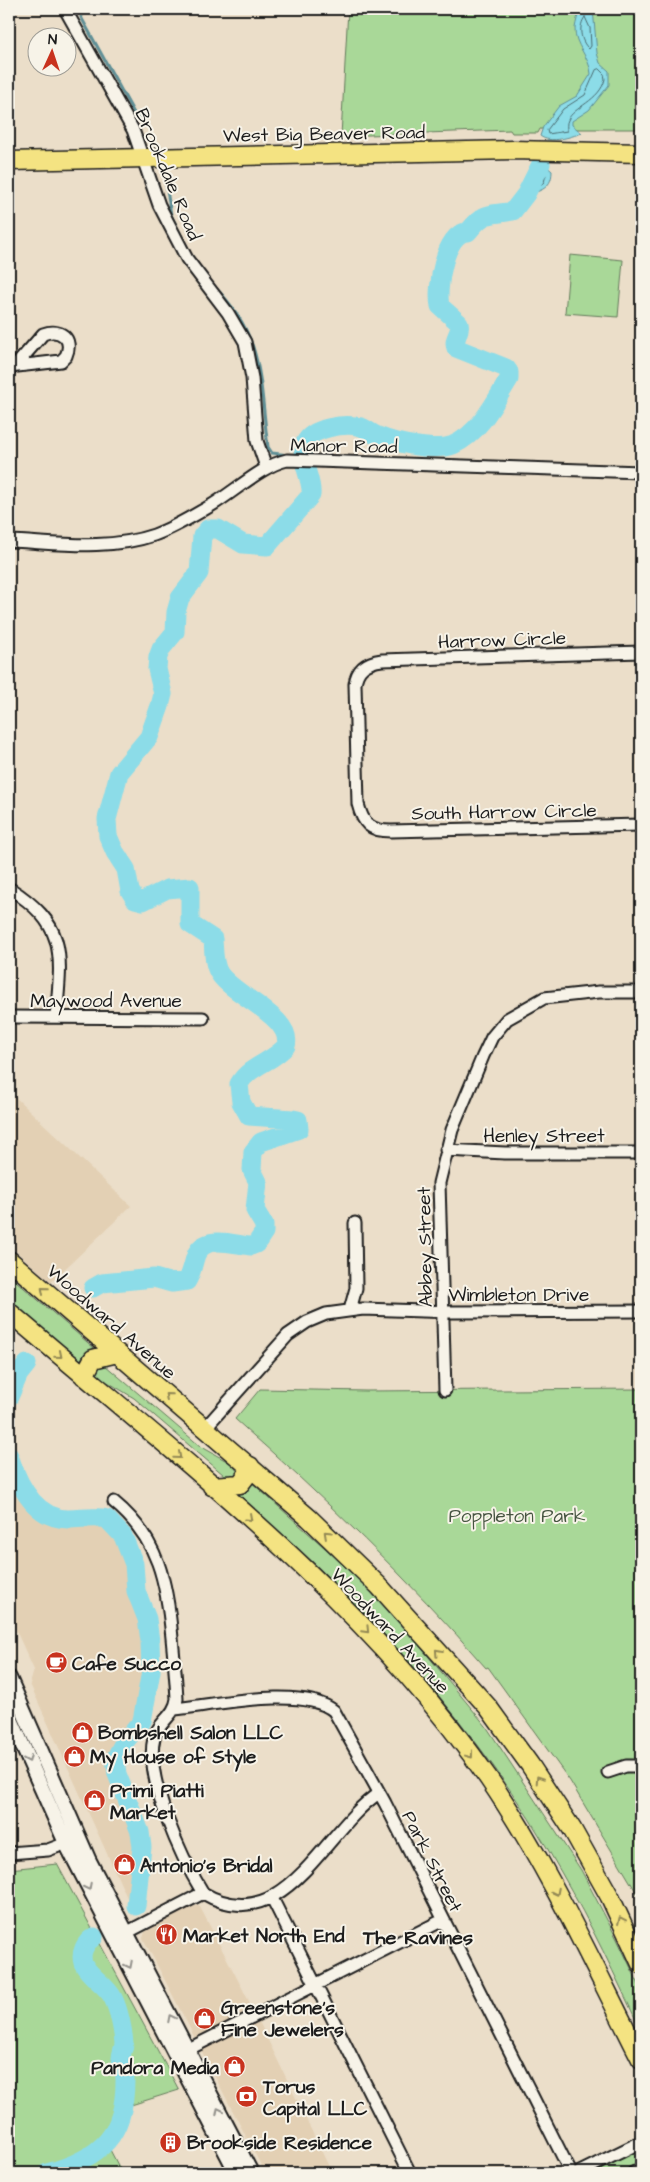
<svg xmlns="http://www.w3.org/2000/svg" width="650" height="2182" viewBox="0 0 650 2182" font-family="'Architects Daughter',sans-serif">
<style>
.built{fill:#e3d0b4}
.green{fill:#a9d898;stroke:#627a5a}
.water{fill:#8cdce8;stroke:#5f8f96}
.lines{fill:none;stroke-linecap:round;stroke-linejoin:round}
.shore{stroke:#49696e;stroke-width:1}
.stream{stroke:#5f8f96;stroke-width:3}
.river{stroke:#8cdce8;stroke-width:19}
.minor-casing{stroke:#1c1c1c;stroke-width:15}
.tertiary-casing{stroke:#1c1c1c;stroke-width:18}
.primary-casing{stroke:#1c1c1c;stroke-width:21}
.minor{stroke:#f7f3e8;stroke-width:11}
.tertiary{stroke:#f7f3e8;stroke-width:14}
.primary{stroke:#f4e382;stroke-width:18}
.oneway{stroke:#938954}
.oneway2{stroke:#94928c}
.labels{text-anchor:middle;stroke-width:4;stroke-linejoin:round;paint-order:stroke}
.street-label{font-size:19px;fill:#1c1c1c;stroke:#f7f3e8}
.park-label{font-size:19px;fill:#465441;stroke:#f7f3e8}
.poi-label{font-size:19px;font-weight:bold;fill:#1c1c1c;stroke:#f7f3e8;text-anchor:start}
.neighbourhood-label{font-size:20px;font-weight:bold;fill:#1c1c1c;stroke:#f7f3e8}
</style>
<rect width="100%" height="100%" fill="#ebdec9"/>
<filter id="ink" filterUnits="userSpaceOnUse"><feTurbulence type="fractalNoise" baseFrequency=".02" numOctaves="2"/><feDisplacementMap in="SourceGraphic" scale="10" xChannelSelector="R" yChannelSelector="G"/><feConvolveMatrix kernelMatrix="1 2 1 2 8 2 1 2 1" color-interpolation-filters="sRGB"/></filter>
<g filter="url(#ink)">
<path class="built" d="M 9,1097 L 15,1097 L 131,1206 L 51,1282 L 9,1245 Z
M 9,1456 L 19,1479 L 39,1509 L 61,1519 L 107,1519 L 123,1536 L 134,1564 L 136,1591 L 149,1625 L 151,1660 L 142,1721 L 123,1744 L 115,1759 L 115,1768 L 142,1847 L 129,1902 L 30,1684 L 34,1670 L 9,1615 Z
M 199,1905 L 253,2009 L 332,2173 L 265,2173 L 143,1938 L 145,1932 L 179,1912 Z"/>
<path class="green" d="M 348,9 L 641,9 L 641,129 L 540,129 L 538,133 L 512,133 L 510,130 L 341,136 Z
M 570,255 L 623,260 L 618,317 L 565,313 Z
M 9,1275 L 94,1348 L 84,1354 L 80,1361 L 9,1299 Z
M 97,1364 L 105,1365 L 200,1446 L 232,1464 L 237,1471 L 234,1476 L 224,1475 L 134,1398 L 101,1378 L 94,1370 Z
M 260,1389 L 366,1391 L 641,1389 L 641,1900 L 570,1781 L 488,1667 L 486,1668 C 408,1578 324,1498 235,1419 Z
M 250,1481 L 353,1573 L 404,1627 L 486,1726 L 581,1870 L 617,1939 L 641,1989 L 641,2031 C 616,1977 591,1924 561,1872 C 480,1727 364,1603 238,1495 Z
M 57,1864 L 179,2090 L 128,2106 L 127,2116 L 107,2144 L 122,2173 L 9,2173 L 9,1869 Z
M 641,2149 L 641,2162 L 619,2173 L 592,2173 Z"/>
<path class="water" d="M 580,9 L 593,9 L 597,53 L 600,63 L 609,71 L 609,85 L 589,110 L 572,121 L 572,125 L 582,133 C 570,137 550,144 540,136 L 543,127 L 559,106 L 577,96 L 591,74 C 590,57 574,45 575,28 C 576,22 578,15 580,9 Z
M 536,164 L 544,164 L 552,171 C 552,190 537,193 522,194 L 529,169 Z"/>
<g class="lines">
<path class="shore" d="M 585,17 L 590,28 L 591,46 L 589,49 C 580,41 578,26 585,17 Z
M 599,69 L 604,74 L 605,79 C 600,101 573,107 568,120 C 566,123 567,128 567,131 L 548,134 L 547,130 L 563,109 L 585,95 L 596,70 Z
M 537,169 L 541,169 L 546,175 L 544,182 L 538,187 L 531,186 L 529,184 L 533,173 Z"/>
<path class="stream" d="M 81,17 L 135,115 L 145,125
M 166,184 L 171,215 L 182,238
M 188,250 L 197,264
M 214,286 C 265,337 259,381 268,447 L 272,453 L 289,455
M 295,455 L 304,454"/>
<path class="river" d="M 93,1288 L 102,1283 L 154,1278 L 172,1283 L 187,1281 C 192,1273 193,1263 196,1255 C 205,1233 235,1245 251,1246 L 256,1244 L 264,1232 L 264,1225 L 255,1210 L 258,1182 L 252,1170 L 253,1152 L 261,1142 L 299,1129 L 298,1120 L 293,1119 L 249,1116 L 241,1102 L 239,1084 C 250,1065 273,1062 286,1046 C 294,1017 233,996 219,973 C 213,963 214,950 213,939 L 190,924 L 190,887 L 167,889 L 143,901 L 135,899 L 130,891 L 126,869 L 115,852 L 108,836 L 107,819 L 119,773 L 149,737 L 160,706 L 163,694 L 157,669 L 158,657 L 161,649 L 175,632 L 176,612 L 180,598 L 199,573 L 202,536 L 208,529 L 218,529 L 243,544 L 267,546 L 311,495 C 313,478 298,461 305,443 C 312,427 346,423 361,427 C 367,429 372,434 378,436 C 395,443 435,452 453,445 C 479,434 495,402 509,379 L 509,372 L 506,368 L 456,348 C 452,338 462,333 459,323 L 440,306 C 436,288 445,231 468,232 C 486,210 488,216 513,211 L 526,194 L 541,164
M 9,1397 L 19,1374 L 27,1364
M 9,1456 C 18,1484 35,1519 68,1519 C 82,1519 94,1516 107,1519 L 123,1536 L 134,1564 L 136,1591 L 147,1619 L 150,1641 L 151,1671 L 142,1721 L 123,1744 L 115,1759 L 117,1774 L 140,1832 L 142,1847 L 136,1906
M 47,2173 C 102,2158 126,2135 125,2077 C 125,2070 121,2065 121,2058 C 121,2053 124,2048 124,2043 C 123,2030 119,2010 113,1998 C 107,1985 89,1977 83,1963 C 80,1953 85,1942 94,1937"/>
<defs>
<path id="minor" d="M 65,9 L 133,130 L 159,205 L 187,259 L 228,313 L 245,342 L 252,378 L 257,441 L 266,467
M 9,367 L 61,361 L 66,356 C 74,338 60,328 43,334 L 17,364
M 9,541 C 57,543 107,551 154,535 C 174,528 193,516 212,505 C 234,492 263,465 287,460 L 641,472
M 641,652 L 382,660 C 367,662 357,668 355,684 L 358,804 C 363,824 370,831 391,831 L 641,825
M 9,888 C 67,925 62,953 56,1017
M 9,1017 L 203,1018
M 446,1150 L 505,1153 L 641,1153
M 350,1310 L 356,1288 L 355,1223
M 445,1390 L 439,1183 L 452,1130 L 483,1056 L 492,1037 L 507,1019 L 544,998 L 599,992 L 641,992
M 205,1428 L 288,1335 L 307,1322 L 326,1314 L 363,1309 L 453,1312 L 641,1311
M 114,1502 C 159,1539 167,1583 172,1638 C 174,1659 176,1679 177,1699 C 175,1716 158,1722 154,1738 C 144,1778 182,1859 203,1893 C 284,1941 324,1829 379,1793
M 9,1708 L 21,1703
M 175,1709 C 214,1705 304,1685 334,1711 L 385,1803 L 571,2173
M 608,1772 L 626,1766 L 641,1766
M 9,1853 L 48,1850 L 72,1841
M 272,1898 L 410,2173
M 120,1936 L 203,1893
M 179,2054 L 443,1920
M 578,2173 L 641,2142
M 633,2173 L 641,2169"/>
<path id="tertiary" d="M 9,1678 L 89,1861 L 251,2173
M 9,1715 L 66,1843 L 237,2173"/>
<path id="primary" d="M 9,161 L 513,150 L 641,153
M 9,1260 L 309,1518 L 379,1586 L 488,1707 L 530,1765 L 572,1829 L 610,1897 L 641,1964
M 9,1312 C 178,1457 361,1595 489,1779 C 549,1867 593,1965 641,2059
M 84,1376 L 93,1359 L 117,1353
M 212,1486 L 240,1484 L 247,1475 L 250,1466"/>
</defs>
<use href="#minor" class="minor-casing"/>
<use href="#tertiary" class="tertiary-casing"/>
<use href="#primary" class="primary-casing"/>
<use href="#minor" class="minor"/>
<use href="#tertiary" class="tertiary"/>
<use href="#primary" class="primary"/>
</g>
<defs><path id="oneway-chevron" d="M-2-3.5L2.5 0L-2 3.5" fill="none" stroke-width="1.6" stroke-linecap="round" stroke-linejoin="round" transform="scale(1.25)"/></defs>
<g class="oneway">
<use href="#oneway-chevron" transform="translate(44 1290) rotate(-139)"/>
<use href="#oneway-chevron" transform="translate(59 1355) rotate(40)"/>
<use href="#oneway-chevron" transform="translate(168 1396) rotate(-139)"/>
<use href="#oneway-chevron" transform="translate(178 1456) rotate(41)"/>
<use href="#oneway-chevron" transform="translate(249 1518) rotate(42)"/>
<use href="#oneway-chevron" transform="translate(327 1534) rotate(-137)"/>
<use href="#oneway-chevron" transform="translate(366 1630) rotate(46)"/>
<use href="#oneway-chevron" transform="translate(438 1652) rotate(-132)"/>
<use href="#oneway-chevron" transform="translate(470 1755) rotate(53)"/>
<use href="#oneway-chevron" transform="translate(539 1779) rotate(-123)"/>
<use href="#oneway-chevron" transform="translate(556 1892) rotate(63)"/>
<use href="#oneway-chevron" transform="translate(621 1920) rotate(-115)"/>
</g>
<g class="oneway2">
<use href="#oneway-chevron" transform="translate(28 1759) rotate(66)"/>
<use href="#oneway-chevron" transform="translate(88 1887) rotate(63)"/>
<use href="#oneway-chevron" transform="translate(129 1965) rotate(63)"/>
<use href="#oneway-chevron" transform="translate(171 2018) rotate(-117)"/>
<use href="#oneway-chevron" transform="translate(219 2111) rotate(-117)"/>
</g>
</g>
<defs>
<symbol id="cafe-disc" viewBox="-11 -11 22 22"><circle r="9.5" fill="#c8321e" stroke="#f7f3e8"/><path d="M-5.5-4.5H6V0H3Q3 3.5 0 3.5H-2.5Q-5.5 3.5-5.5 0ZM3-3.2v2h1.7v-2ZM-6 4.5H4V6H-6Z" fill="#fff"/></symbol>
<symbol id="shop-disc" viewBox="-11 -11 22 22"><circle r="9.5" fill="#c8321e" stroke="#f7f3e8"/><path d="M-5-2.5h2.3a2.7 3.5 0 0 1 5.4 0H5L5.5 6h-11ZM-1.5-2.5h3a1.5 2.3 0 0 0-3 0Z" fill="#fff"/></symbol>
<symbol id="restaurant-disc" viewBox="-11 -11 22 22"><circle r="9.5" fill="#c8321e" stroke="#f7f3e8"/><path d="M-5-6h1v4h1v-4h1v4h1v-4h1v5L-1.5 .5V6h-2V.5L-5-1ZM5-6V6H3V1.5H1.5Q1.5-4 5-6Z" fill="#fff"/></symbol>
<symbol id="bank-disc" viewBox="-11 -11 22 22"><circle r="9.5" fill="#c8321e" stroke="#f7f3e8"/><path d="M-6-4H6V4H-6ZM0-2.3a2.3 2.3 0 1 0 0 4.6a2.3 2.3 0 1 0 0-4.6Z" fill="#fff"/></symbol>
<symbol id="building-disc" viewBox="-11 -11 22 22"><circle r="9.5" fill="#c8321e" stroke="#f7f3e8"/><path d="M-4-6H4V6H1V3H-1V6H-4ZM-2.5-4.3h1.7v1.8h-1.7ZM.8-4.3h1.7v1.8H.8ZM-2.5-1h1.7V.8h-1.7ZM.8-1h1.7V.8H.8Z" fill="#fff"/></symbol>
</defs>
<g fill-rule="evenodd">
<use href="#cafe-disc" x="44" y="1650" width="25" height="25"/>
<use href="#shop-disc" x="70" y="1720" width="25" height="25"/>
<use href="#shop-disc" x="62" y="1744" width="25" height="25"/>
<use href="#shop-disc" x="82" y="1788" width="25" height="25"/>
<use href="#shop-disc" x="112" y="1852" width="25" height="25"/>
<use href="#restaurant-disc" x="154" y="1922" width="25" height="25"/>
<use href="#shop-disc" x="192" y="2006" width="25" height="25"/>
<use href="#shop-disc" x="222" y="2054" width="25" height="25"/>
<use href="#bank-disc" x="234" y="2084" width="25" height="25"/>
<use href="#building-disc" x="158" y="2130" width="25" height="25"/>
</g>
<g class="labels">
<g class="street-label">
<text transform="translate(324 133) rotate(-1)" y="7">West Big Beaver Road</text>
<text transform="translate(169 174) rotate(67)" y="7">Brookdale Road</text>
<text transform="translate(344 445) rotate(1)" y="7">Manor Road</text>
<text transform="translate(502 639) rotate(-2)" y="7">Harrow Circle</text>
<text transform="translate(504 811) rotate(-1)" y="7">South Harrow Circle</text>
<text x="106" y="1007">Maywood Avenue</text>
<text x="544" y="1142">Henley Street</text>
<text transform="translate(424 1247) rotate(-91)" y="7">Abbey Street</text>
<text x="519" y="1301">Wimbleton Drive</text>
<text transform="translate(112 1321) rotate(41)" y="7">Woodward Avenue</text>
<text transform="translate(391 1630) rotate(47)" y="7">Woodward Avenue</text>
<text transform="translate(433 1861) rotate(63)" y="7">Park Street</text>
</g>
<g class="park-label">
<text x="517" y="1522">Poppleton Park</text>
</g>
<g class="poi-label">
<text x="72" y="1670">Cafe Succo</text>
<text x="98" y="1739">Bombshell Salon LLC</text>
<text x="90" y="1763">My House of Style</text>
<text x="110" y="1797">Primi Piatti<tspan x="110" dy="22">Market</tspan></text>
<text x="140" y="1872">Antonio's Bridal</text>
<text x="183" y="1942">Market North End</text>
<text x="221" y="2014">Greenstone's<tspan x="221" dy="22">Fine Jewelers</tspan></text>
<text x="219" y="2074" text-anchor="end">Pandora Media</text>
<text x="263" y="2093">Torus<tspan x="263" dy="22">Capital LLC</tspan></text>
<text x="187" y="2149">Brookside Residence</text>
</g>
<g class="neighbourhood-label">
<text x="418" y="1944">The Ravines</text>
</g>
</g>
<rect width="650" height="2182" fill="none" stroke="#f7f3e8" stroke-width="30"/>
<rect x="15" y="15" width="620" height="2152" fill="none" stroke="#1c1c1c" stroke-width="2" filter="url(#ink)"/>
<g transform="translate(52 52) rotate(3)"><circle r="24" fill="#f7f3e8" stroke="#9f9d96"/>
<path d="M0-4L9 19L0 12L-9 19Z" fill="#c8321e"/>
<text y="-8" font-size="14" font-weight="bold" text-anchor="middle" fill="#1c1c1c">N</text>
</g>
</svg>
